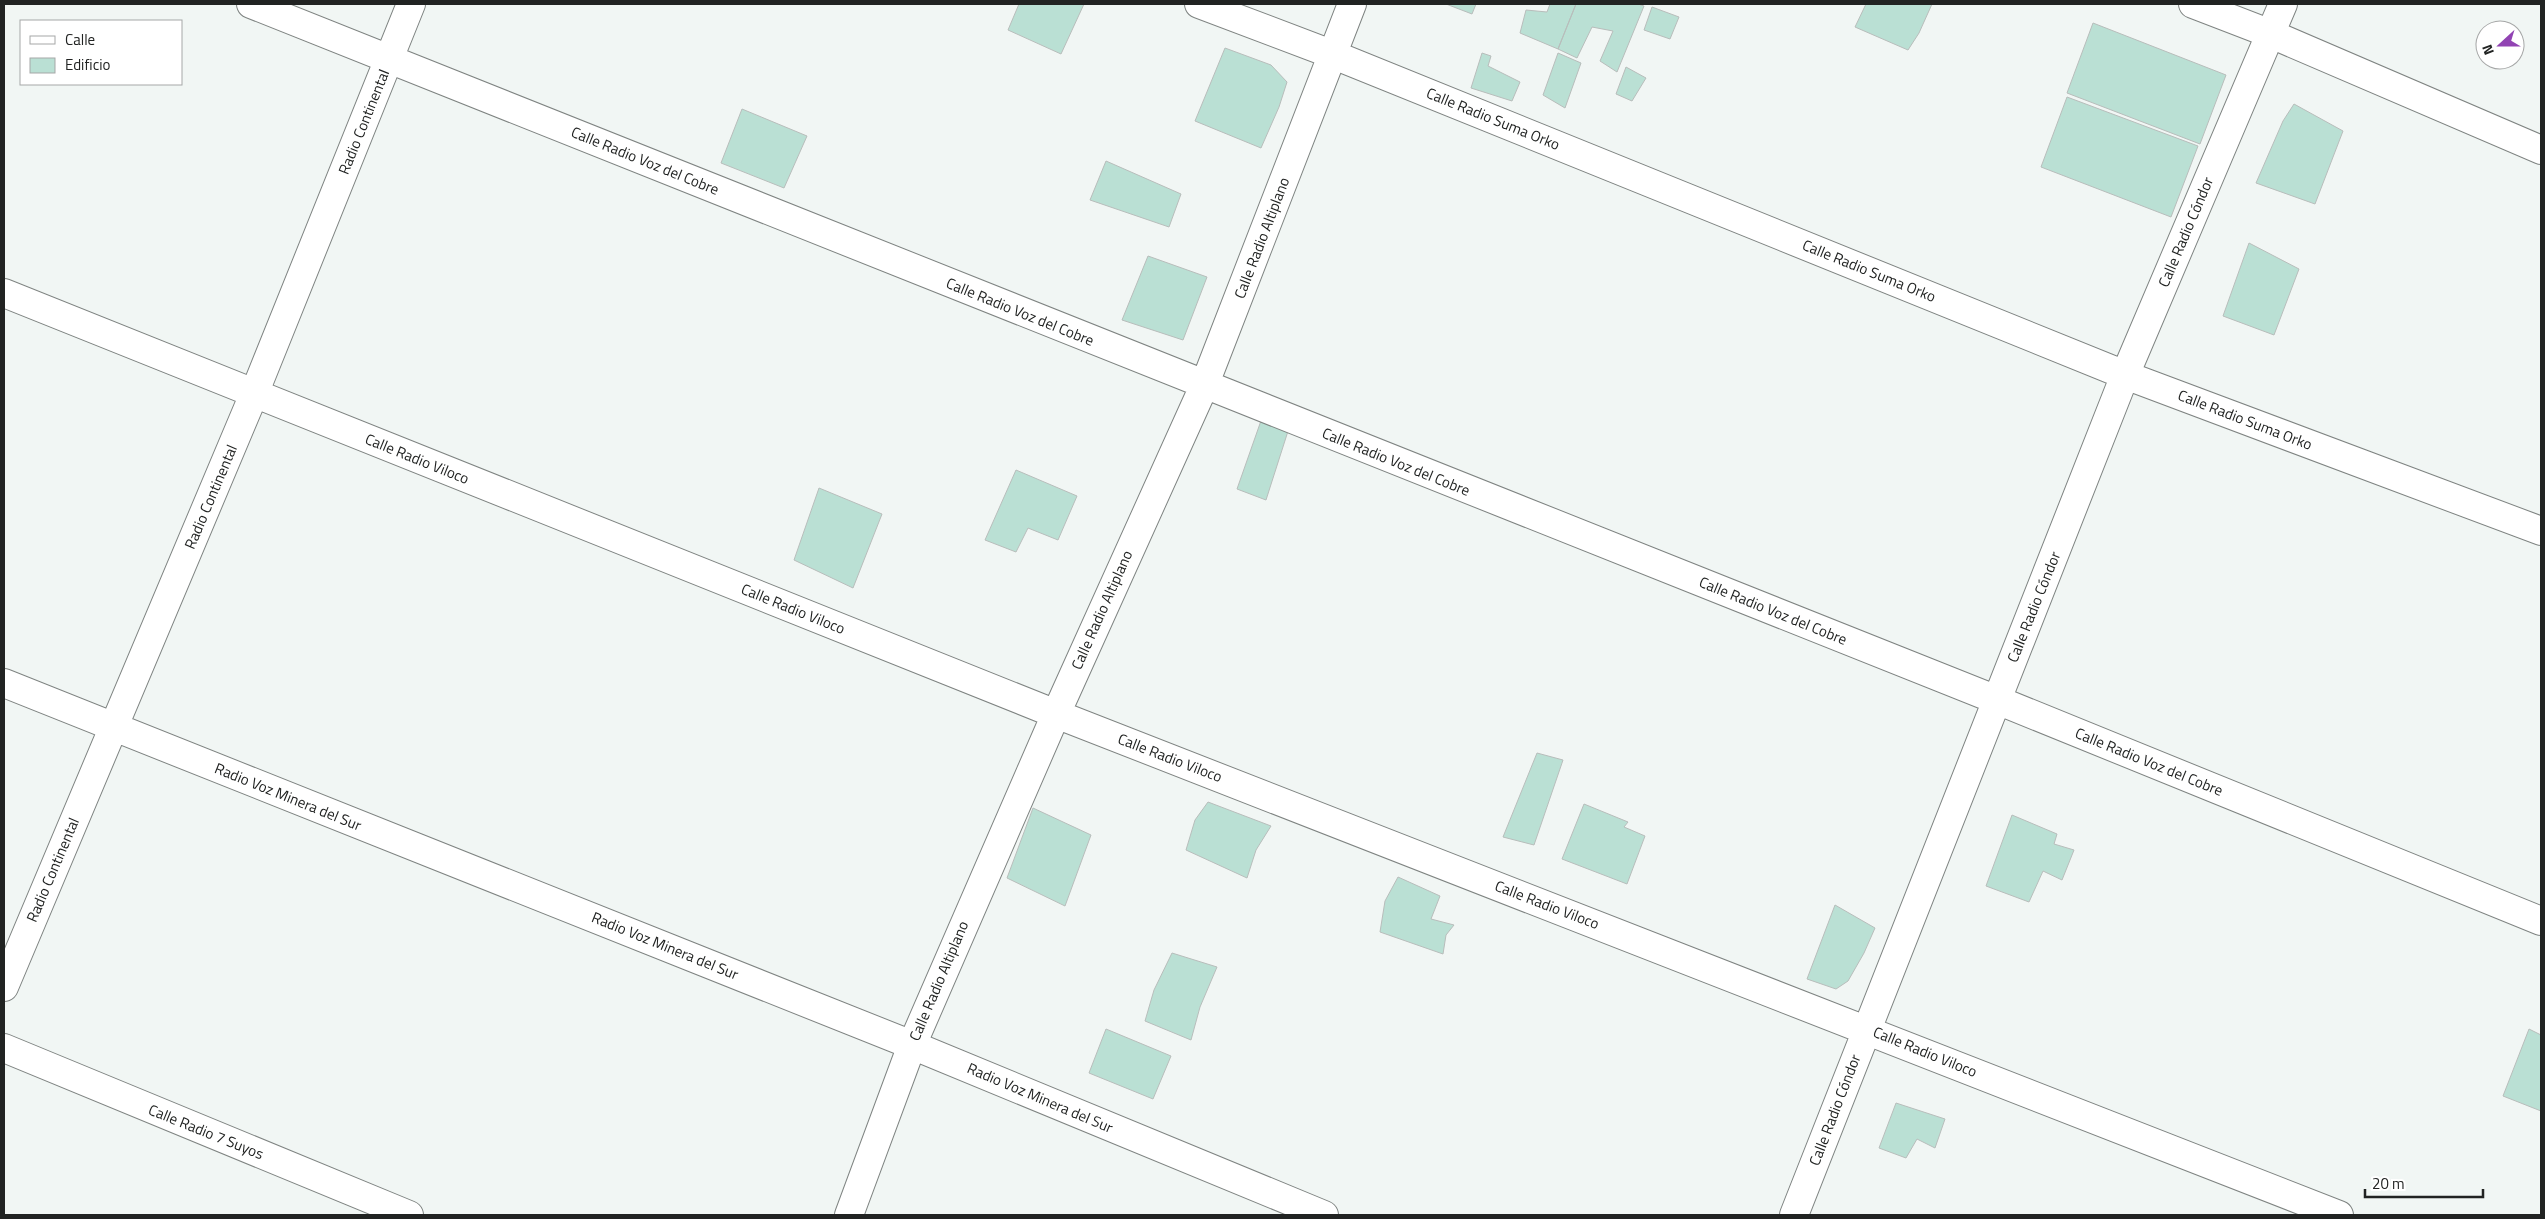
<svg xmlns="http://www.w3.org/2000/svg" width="2545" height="1219" viewBox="0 0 2545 1219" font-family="'Titillium Web',sans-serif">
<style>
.building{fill:#bae0d4;stroke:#b8bdbb}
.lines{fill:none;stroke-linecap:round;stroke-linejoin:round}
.minor-casing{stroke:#7f8482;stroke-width:30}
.tertiary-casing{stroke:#7f8482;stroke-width:30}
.minor{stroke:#fff;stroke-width:28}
.tertiary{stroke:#fff;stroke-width:28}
.labels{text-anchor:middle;stroke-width:4.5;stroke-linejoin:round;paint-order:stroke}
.street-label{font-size:15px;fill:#212322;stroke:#fff}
</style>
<rect width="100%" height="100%" fill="#f1f6f4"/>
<path class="building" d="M 1019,4 L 1084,4 L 1061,54 L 1008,30 Z
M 1446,4 L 1476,4 L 1472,14 Z
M 1550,4 L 1576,4 L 1558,49 L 1520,33 L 1526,10 L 1547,12 Z
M 1576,4 L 1638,4 L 1644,6 L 1617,72 L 1600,61 L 1613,31 L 1592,27 L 1577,58 L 1558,49 Z
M 1866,4 L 1932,4 L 1919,33 L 1908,50 L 1855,27 Z
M 1652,7 L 1679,17 L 1670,39 L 1644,30 Z
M 2093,23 L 2226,75 L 2200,144 L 2067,93 Z
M 1225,48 L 1271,65 L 1287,82 L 1279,107 L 1261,148 L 1195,121 Z
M 1482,53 L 1491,56 L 1488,66 L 1520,82 L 1512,101 L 1471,88 Z
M 1558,53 L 1581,63 L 1565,108 L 1543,95 Z
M 1626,67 L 1646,78 L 1632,101 L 1616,94 Z
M 2067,97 L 2198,146 L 2171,217 L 2041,167 Z
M 2294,104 L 2343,131 L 2315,204 L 2256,183 L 2283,121 Z
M 742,109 L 807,136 L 784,188 L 721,163 Z
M 1106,161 L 1181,194 L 1169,227 L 1090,200 Z
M 2249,243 L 2299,269 L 2274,335 L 2223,316 Z
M 1148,256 L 1207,277 L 1183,340 L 1122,320 Z
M 1263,415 L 1289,428 L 1266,500 L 1237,489 Z
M 1016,470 L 1077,496 L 1058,540 L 1028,528 L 1016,552 L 985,540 Z
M 819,488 L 882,514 L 853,588 L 794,560 Z
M 1537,753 L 1563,760 L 1534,845 L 1503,837 Z
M 1208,802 L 1271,826 L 1256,850 L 1247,878 L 1186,850 L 1195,820 Z
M 1584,804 L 1628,822 L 1624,827 L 1645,836 L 1627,884 L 1562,859 Z
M 1033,808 L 1091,835 L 1065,906 L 1007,878 Z
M 2012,815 L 2057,834 L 2054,844 L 2074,850 L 2062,880 L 2043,871 L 2029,902 L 1986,886 Z
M 1398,877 L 1440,896 L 1431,919 L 1454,925 L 1446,935 L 1443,954 L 1380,932 L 1385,901 Z
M 1835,905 L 1875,928 L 1864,953 L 1848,981 L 1836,989 L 1807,979 Z
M 1172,953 L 1217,967 L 1200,1007 L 1191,1040 L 1145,1021 L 1154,990 Z
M 1106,1029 L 1171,1056 L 1153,1099 L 1089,1073 Z
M 2529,1029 L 2541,1035 L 2541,1111 L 2503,1096 Z
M 1896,1103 L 1945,1119 L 1935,1148 L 1917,1139 L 1906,1158 L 1879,1148 Z"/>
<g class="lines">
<defs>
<path id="minor" d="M 251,4 L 1997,700 L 2541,921
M 1199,4 L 1334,55 L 2125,375 L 2541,531
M 4,293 L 1056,714 L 2339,1215
M 4,683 L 912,1045 L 1324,1215
M 4,987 L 254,394 L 411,4
M 4,1048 L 409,1215
M 849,1215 L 912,1045 L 1056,714 L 1204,386 L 1352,4
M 1794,1215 L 2125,375 L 2283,4"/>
<path id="tertiary" d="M 2193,4 L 2271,34 L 2541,150"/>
</defs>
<use href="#minor" class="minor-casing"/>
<use href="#tertiary" class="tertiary-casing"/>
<use href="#minor" class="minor"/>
<use href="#tertiary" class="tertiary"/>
</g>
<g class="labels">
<g class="street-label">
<text transform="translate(1493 119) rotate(22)" y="5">Calle Radio Suma Orko</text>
<text transform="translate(364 122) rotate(-68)" y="5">Radio Continental</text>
<text transform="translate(645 161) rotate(22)" y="5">Calle Radio Voz del Cobre</text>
<text transform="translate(2186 232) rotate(-67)" y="5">Calle Radio Cóndor</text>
<text transform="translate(1262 238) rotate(-69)" y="5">Calle Radio Altiplano</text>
<text transform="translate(1869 271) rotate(22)" y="5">Calle Radio Suma Orko</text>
<text transform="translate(1020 312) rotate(22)" y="5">Calle Radio Voz del Cobre</text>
<text transform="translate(2245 420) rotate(21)" y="5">Calle Radio Suma Orko</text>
<text transform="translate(417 459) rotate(22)" y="5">Calle Radio Viloco</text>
<text transform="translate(1396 462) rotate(22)" y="5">Calle Radio Voz del Cobre</text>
<text transform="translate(211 497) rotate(-67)" y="5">Radio Continental</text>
<text transform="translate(2034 607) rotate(-68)" y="5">Calle Radio Cóndor</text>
<text transform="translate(793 609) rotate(22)" y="5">Calle Radio Viloco</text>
<text transform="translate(1102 610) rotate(-66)" y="5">Calle Radio Altiplano</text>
<text transform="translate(1773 611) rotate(22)" y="5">Calle Radio Voz del Cobre</text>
<text transform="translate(1170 758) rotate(21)" y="5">Calle Radio Viloco</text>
<text transform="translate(2149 762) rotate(22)" y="5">Calle Radio Voz del Cobre</text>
<text transform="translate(288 797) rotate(22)" y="5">Radio Voz Minera del Sur</text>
<text transform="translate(53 870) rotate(-67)" y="5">Radio Continental</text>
<text transform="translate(1547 905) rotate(21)" y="5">Calle Radio Viloco</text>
<text transform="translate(665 946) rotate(22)" y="5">Radio Voz Minera del Sur</text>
<text transform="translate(939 981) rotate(-67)" y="5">Calle Radio Altiplano</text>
<text transform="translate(1925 1052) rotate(22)" y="5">Calle Radio Viloco</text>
<text transform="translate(1040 1098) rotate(23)" y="5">Radio Voz Minera del Sur</text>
<text transform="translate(1835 1110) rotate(-69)" y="5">Calle Radio Cóndor</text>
<text transform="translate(206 1132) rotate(22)" y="5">Calle Radio 7 Suyos</text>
</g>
</g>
<rect width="2545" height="1219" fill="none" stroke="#212322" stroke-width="10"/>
<rect x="20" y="20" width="162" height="65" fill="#ffffff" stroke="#a6a7a7"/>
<rect x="30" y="36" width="25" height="8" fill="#ffffff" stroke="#a6a7a7"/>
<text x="65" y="45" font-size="15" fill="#212322">Calle</text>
<rect x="30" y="58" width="25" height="15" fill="#bae0d4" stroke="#a6a7a7"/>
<text x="65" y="70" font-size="15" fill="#212322">Edificio</text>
<g transform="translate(2500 45) rotate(249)"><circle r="24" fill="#ffffff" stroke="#a6a7a7"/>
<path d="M0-4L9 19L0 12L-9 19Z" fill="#9143b3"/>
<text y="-8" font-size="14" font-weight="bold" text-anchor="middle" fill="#212322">N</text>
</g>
<path d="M2365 1189v8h118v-8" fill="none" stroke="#212322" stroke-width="2.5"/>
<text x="2372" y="1189" font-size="15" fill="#212322" stroke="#ffffff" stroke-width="4" paint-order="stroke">20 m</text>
</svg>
